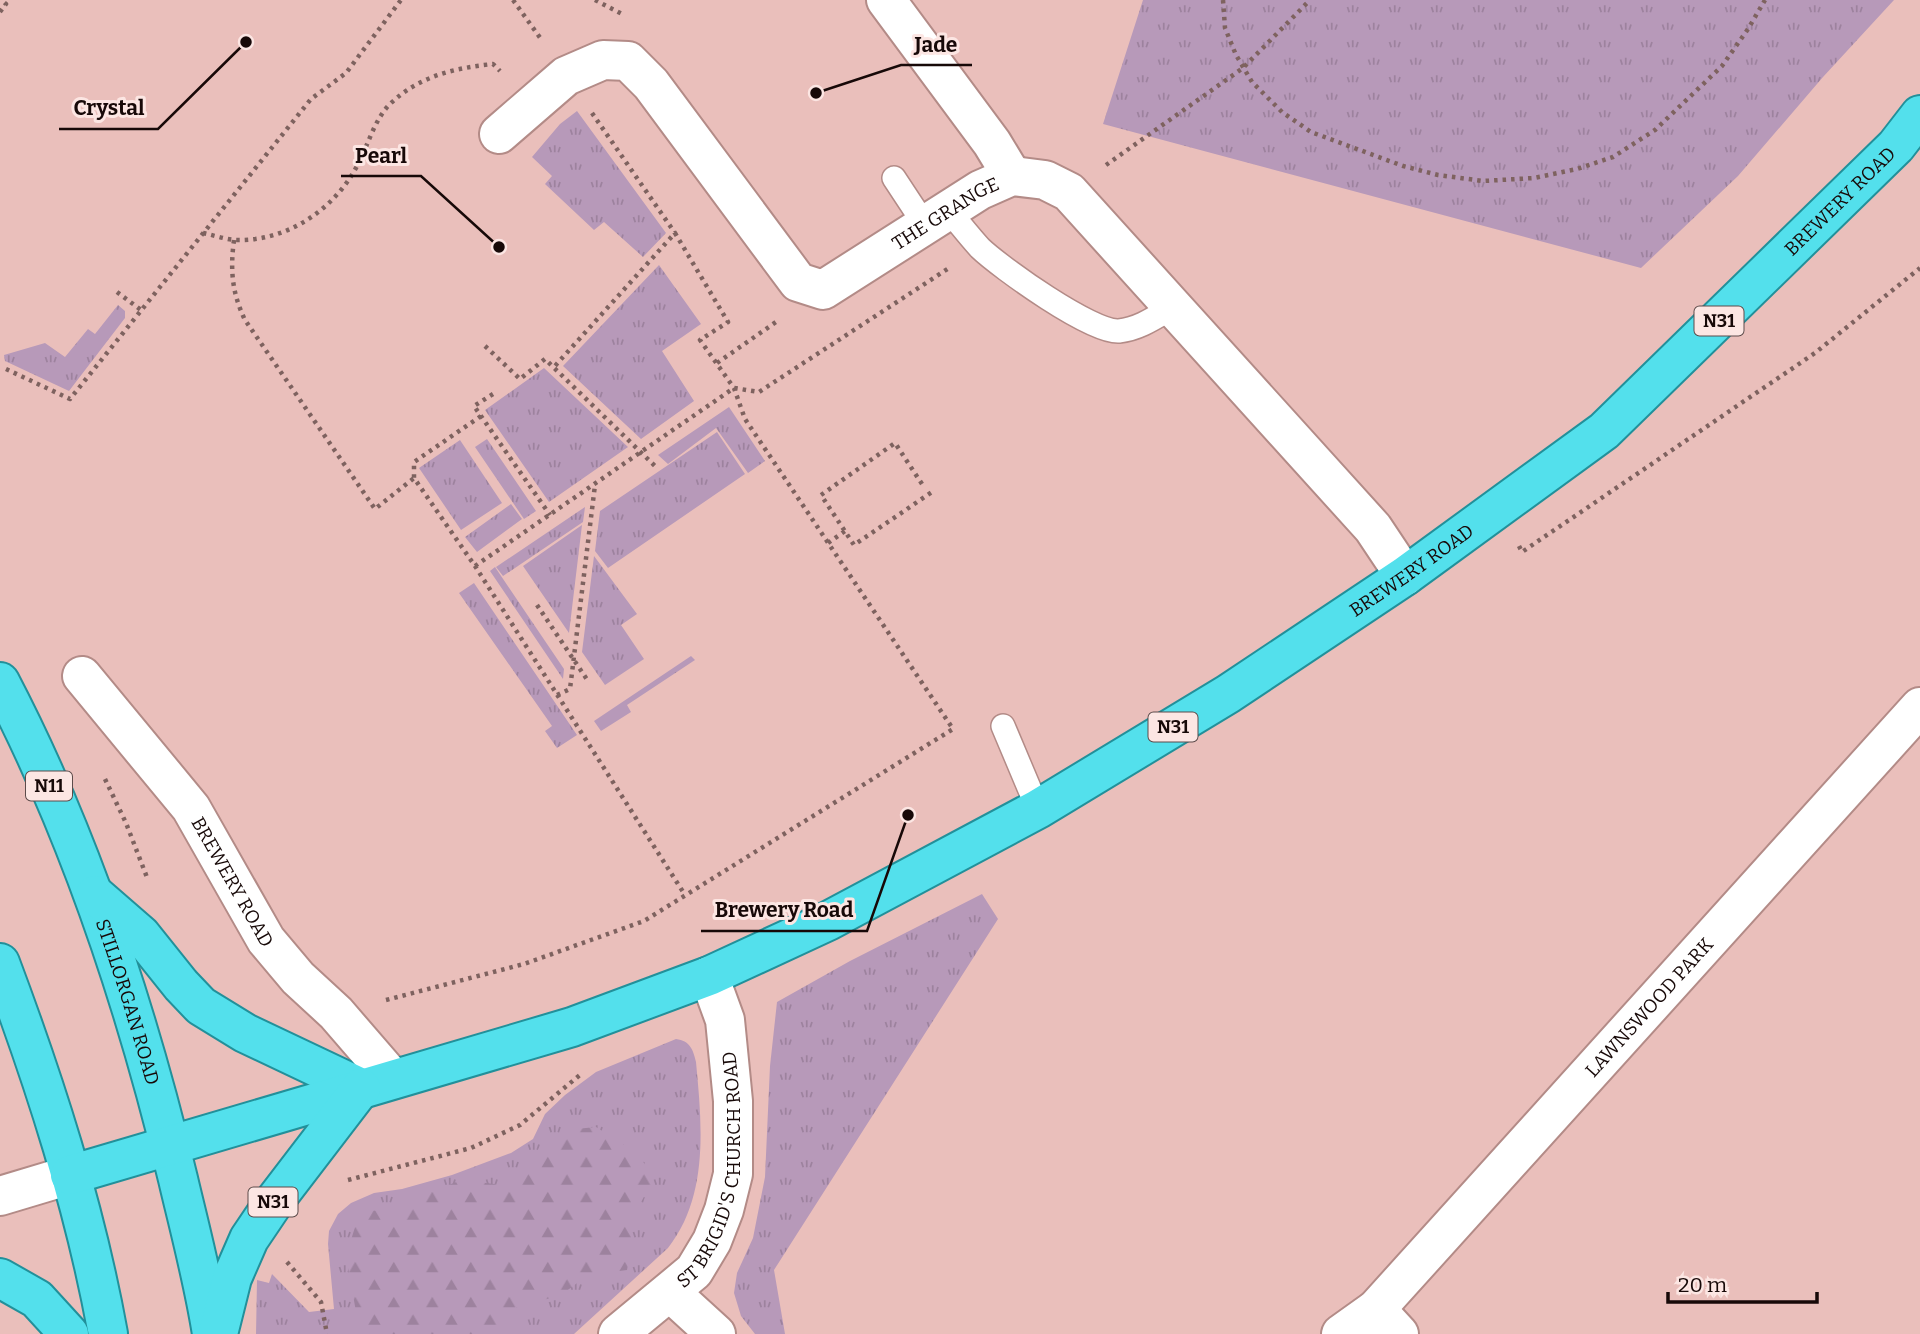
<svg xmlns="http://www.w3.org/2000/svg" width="1920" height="1334" viewBox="0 0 1920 1334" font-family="Bitter,serif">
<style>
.grass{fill:url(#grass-tufts)}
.forest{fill:url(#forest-firs)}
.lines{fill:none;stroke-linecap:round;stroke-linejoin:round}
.service-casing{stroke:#b38b87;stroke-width:26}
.minor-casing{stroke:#b38b87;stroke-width:42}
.tertiary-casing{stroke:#b38b87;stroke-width:42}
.trunk-casing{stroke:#22909a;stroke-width:42}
.path{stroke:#7e625f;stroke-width:4.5;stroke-dasharray:3.5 5;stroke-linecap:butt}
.service{stroke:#fff;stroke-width:23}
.minor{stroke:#fff;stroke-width:38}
.tertiary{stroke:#fff;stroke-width:38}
.trunk{stroke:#53e0ec;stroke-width:38}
.labels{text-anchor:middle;stroke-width:6;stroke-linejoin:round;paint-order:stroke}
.shield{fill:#fce6e3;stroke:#5c4b4a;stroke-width:2}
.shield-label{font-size:18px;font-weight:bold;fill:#170908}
.street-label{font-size:19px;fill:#170908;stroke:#fce6e3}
.leader{fill:none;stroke:#170908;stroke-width:2.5}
.callout-dot{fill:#170908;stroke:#fce6e3;stroke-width:2.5}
.callout-label{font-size:21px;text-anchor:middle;font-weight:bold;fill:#170908;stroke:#fce6e3;stroke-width:6;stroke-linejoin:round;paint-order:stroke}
</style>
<defs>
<pattern id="grass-tufts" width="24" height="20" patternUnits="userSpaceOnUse" patternTransform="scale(1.75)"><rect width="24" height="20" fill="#b799b9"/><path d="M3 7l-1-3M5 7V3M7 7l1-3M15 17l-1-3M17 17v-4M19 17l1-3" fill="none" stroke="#9d829e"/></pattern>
<pattern id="forest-firs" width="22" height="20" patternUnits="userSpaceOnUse" patternTransform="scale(1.75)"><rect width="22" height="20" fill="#b799b9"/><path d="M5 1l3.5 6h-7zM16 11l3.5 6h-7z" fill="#9d829e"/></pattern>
</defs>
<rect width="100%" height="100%" fill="#eabfbb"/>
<path class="grass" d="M 1143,0 L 1894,0 L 1823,77 L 1738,176 L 1641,268 L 1103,124 Z
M 577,111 L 666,233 L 643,257 L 604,222 L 594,230 L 545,184 L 552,176 L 532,157 L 560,124 Z
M 659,265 L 701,324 L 662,351 L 694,401 L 641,439 L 563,366 Z
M 118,305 L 125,311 L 125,318 L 69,391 L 5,361 L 4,355 L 45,343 L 65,357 L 88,329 L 95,334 Z
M 544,368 L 628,447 L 549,502 L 485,410 Z
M 729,407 L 765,461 L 748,473 L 716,428 L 668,464 L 658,455 Z
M 717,432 L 745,474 L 608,568 L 595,551 L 600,511 Z
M 487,439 L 536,511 L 524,519 L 475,447 Z
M 460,440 L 502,503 L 461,530 L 419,468 Z
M 511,504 L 522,519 L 477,552 L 465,537 Z
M 585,507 L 583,522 L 503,576 L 496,567 Z
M 582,525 L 569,633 L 523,566 Z
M 594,556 L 637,614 L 621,625 L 644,659 L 605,685 L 582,652 Z
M 495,567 L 564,669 L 563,679 L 490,571 Z
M 474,583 L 577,735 L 557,748 L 545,731 L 552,726 L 459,593 Z
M 691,656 L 695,660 L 627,705 L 631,712 L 601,731 L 594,721 Z
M 982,894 L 998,919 L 774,1270 L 785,1334 L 755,1334 L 741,1316 L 734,1293 L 737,1273 L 753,1238 L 765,1177 L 770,1066 L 777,1002 L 850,961 Z
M 676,1039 C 690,1041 693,1049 696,1062 C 702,1125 709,1196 668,1248 L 574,1334 L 256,1334 L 257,1280 L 269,1283 L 272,1274 L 309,1312 L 334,1309 L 328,1244 L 329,1231 L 338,1214 L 351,1203 L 374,1193 L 402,1189 L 452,1175 L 511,1153 L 533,1139 L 545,1114 L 565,1095 L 596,1072 Z"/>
<path class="forest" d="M 596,1127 L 640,1155 L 653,1182 L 628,1223 L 633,1238 L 627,1270 L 588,1275 L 561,1295 L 515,1308 L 499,1334 L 360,1334 L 346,1256 L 360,1211 L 399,1210 L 416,1197 L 462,1180 L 519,1187 L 539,1148 L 566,1130 Z"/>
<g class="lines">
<defs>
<path id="service" d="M 894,178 L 925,225
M 948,210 C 959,223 969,236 980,248 C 1001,268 1092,333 1119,331 C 1139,329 1156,317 1173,307
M 1003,726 L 1038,809"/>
<g id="minor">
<path d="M 886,0 L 992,143 L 1012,176"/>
<path id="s1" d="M 499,134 L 566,76 L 603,60 L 628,61 L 651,84 L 798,282 L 823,290 L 980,190 L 1012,176 L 1045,180 L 1069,192 L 1173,307 L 1373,528 L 1405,576"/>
<path id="s2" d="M 82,676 L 191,808 L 266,940 L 298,978 L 336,1013 L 393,1079"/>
<path d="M 0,1196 L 70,1175"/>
<path d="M 670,1292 L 716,1334"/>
<path d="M 1376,1309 L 1399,1334"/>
<path id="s3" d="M 1341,1334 L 1376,1309 L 1920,707"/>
</g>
<g id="tertiary">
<path id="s4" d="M 618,1334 L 694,1271 L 712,1241 L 724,1210 L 733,1174 L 733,1101 L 725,1020 L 709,976"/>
</g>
<g id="trunk">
<path id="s5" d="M 0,682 C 81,837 137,1009 178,1179 C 190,1230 204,1282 212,1334"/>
<path d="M 95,895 L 141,935 L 181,985 L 201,1006 L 245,1033 L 361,1088"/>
<path d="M 0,963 C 45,1083 85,1207 108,1334"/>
<path id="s6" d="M 70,1175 L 572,1027 L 709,976 L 828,921 L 1038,809 L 1228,694 L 1405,576 L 1604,431 L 1896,146 L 1920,115"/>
<path d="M 0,1278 L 37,1299 L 69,1334"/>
<path d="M 218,1334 L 232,1278 L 249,1239 L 276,1199 L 361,1088"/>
</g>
</defs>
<use href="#service" class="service-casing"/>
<use href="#minor" class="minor-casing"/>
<use href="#tertiary" class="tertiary-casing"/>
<use href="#trunk" class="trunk-casing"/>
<path class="path" d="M 513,0 L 541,39
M 595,0 L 622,14
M 1223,0 L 1225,28 L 1236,55 L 1252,82 L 1282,112 L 1311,132 L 1403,166 L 1438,175 L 1483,181 L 1534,178 L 1577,169 L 1613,157 L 1655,130 L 1722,66 L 1748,29 L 1765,0
M 0,12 L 6,4 L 1,0
M 592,113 L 675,233
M 1106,165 L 1243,68 L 1310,0
M 203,233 C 213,235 224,239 235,240 C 286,242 334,210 357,166 C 368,146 374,120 390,104 C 419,76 455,68 493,64 L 500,71
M 234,240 C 230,270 232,293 245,320 L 375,509 L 414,478
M 117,292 L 141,310
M 485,346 L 520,379 L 545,359 L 657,468
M 717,363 L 776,322
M 6,369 L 70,399 L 311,99 L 346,73 L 401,0
M 493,394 L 474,406 L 550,515
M 481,416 L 414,462 L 414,478 L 475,566 L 685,895
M 922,484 L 895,443 L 821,495 L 854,545 L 932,492
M 828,543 L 845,531
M 1519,546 L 1522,552 L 1815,353 L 1920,268
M 475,566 L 734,388 L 759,392 L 949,268
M 537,605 L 588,681
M 557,695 L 570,689 L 595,485
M 105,779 L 126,823 L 148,880
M 386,1000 L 524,964 L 644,921 L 953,729 L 745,419 L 734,388 L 700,340 L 728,322 L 675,233 L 554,367
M 348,1180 L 471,1148 L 520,1125 L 581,1074
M 287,1262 L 321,1302 L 327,1334"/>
<use href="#service" class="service"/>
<use href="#minor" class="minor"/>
<use href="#tertiary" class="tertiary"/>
<use href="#trunk" class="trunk"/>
</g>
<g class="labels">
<g class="shield">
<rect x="1694.5" y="306.5" width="49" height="29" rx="5"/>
<rect x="1148.5" y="712.5" width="49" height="29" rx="5"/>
<rect x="26" y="771.5" width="46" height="29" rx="5"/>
<rect x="248.5" y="1187.5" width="49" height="29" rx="5"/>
</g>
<g class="shield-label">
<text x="1719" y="327">N31</text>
<text x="1173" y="733">N31</text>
<text x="49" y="792">N11</text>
<text x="273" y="1208">N31</text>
</g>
<g class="street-label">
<text dy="7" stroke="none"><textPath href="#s6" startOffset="2049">BREWERY ROAD</textPath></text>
<text dy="7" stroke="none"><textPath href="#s1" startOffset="604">THE GRANGE</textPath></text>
<text dy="7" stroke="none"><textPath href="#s6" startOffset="1482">BREWERY ROAD</textPath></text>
<text dy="7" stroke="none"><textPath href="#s2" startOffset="256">BREWERY ROAD</textPath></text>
<text dy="7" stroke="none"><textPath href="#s5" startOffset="345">STILLORGAN ROAD</textPath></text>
<text dy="7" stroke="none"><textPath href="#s3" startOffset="450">LAWNSWOOD PARK</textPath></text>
<text dy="7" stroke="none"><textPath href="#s4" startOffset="203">ST BRIGID'S CHURCH ROAD</textPath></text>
</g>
</g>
<path class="leader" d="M816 93L901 65H972M246 42L158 129H59M499 247L421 176H341M908 815L867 931H701"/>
<g class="callout-dot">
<circle cx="816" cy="93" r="7"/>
<circle cx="246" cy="42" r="7"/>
<circle cx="499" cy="247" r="7"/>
<circle cx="908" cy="815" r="7"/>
</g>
<g class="callout-label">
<text x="936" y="52">Jade</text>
<text x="109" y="115">Crystal</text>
<text x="381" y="163">Pearl</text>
<text x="784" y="917">Brewery Road</text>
</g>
<path d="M1668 1292v10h149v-10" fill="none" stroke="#170908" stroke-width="3.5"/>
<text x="1678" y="1292" font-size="21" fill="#170908" stroke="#fce6e3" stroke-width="5" paint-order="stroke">20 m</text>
</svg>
